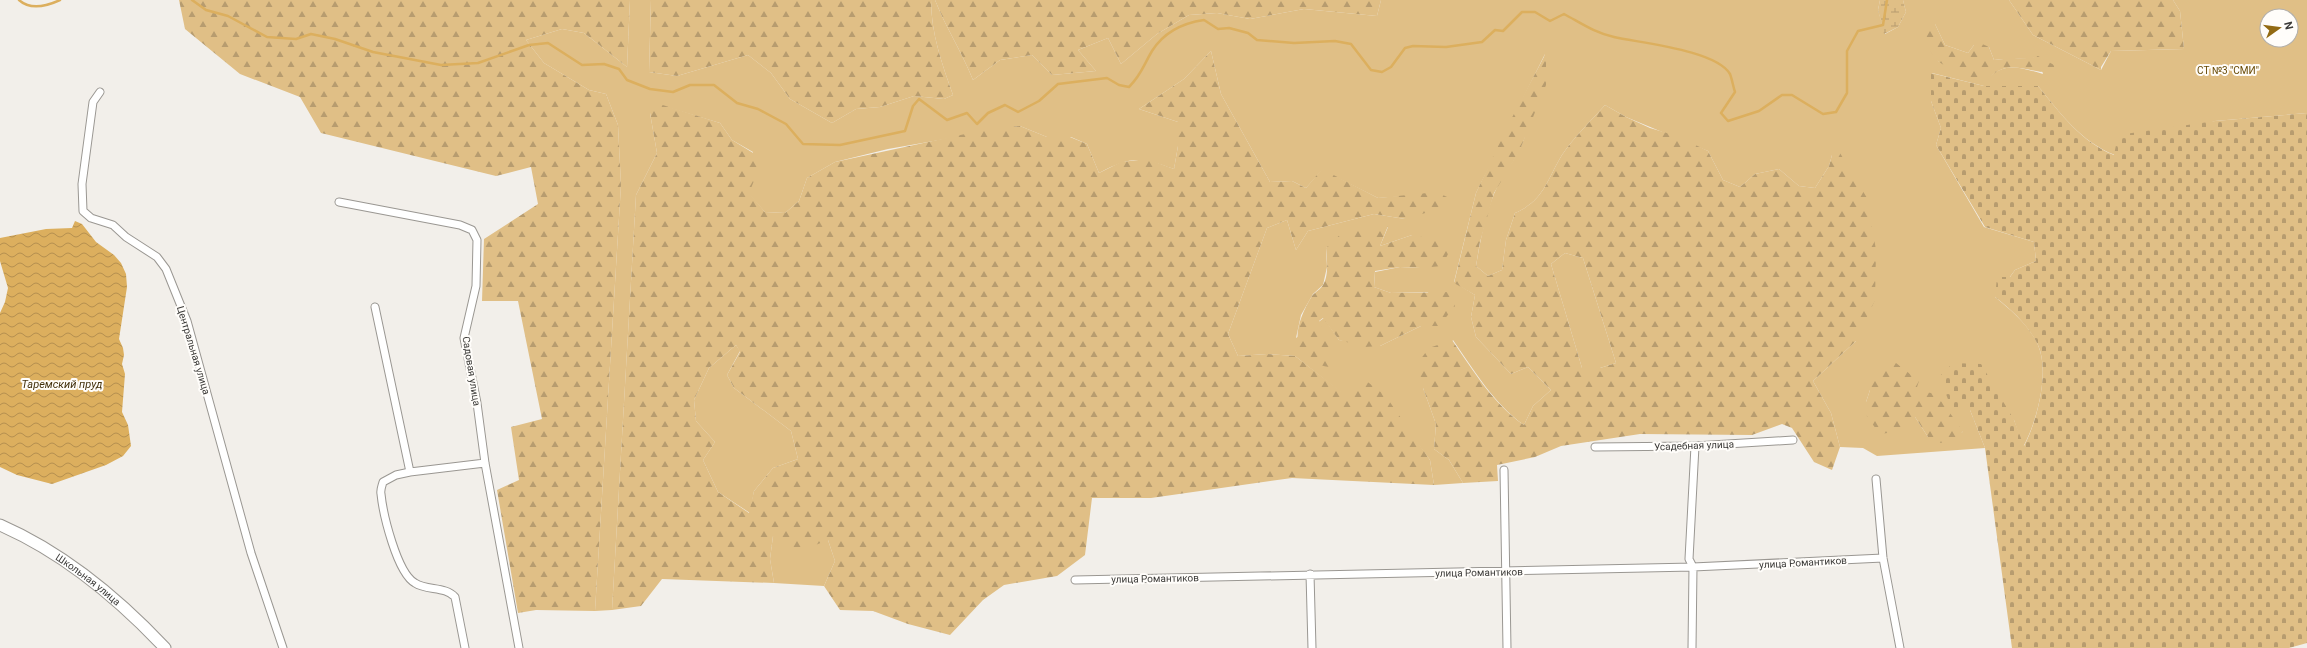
<svg xmlns="http://www.w3.org/2000/svg" width="2307" height="648" viewBox="0 0 2307 648" font-family="Roboto,sans-serif">
<style>
.green{fill:#e0bf86;fill-rule:evenodd}
.forest{fill:url(#forest-firs);fill-rule:evenodd}
.wetland{fill:url(#wetland-marsh)}
.cemetery{fill:url(#cemetery-stones)}
.water{fill:url(#water-waves)}
.lines{fill:none;stroke-linecap:round;stroke-linejoin:round}
.stream{stroke:#dcaf5e;stroke-width:2.5}
.minor-casing{stroke:#9a9792;stroke-width:9}
.primary-casing{stroke:#9a9792;stroke-width:13}
.minor{stroke:#fff;stroke-width:7}
.primary{stroke:#fff;stroke-width:11}
.labels{text-anchor:middle;stroke-width:4;stroke-linejoin:round;paint-order:stroke}
.park-label{font-size:10px;fill:#664804;stroke:#fffdfa}
.street-label{font-size:10px;fill:#3b3a38;stroke:#fffdfa}
.water-label{font-size:11px;font-style:italic;fill:#44320e;stroke:#fffdfa}
</style>
<defs>
<pattern id="forest-firs" width="22" height="20" patternUnits="userSpaceOnUse"><rect width="22" height="20" fill="#e0bf86"/><path d="M5 1l3.5 6h-7zM16 11l3.5 6h-7z" fill="#b79c6f"/></pattern>
<pattern id="wetland-marsh" width="20" height="14" patternUnits="userSpaceOnUse"><rect width="20" height="14" fill="#e0bf86"/><path d="M1 5h8M5 5V1M11 12h8M15 12V8" fill="none" stroke="#b79c6f"/></pattern>
<pattern id="cemetery-stones" width="16" height="16" patternUnits="userSpaceOnUse"><rect width="16" height="16" fill="#e0bf86"/><path d="M2 7V4a2 2 0 0 1 4 0v3zM10 15v-3a2 2 0 0 1 4 0v3z" fill="#b79c6f"/></pattern>
<pattern id="water-waves" width="16" height="10" patternUnits="userSpaceOnUse"><rect width="16" height="10" fill="#dcaf5e"/><path d="M0 5q4-4 8 0t8 0" fill="none" stroke="#b48f4f"/></pattern>
</defs>
<rect width="100%" height="100%" fill="#f2efea"/>
<path class="green" d="M 630,0 L 651,0 L 649,72 L 677,76 L 748,55 L 771,73 L 790,99 L 832,123 L 856,109 L 880,107 L 914,96 L 944,99 L 953,95 C 942,64 931,33 931,0 L 935,0 C 946,28 962,52 973,80 L 1000,60 L 1032,55 L 1052,75 L 1096,71 L 1078,50 L 1108,38 L 1121,64 L 1157,34 L 1189,15 L 1217,13 L 1250,19 L 1304,9 L 1377,16 L 1381,0 L 1880,0 L 1878,10 L 1885,34 L 1898,27 L 1906,12 L 1903,0 L 2009,0 L 2033,35 L 2101,70 L 2111,51 L 2184,49 L 2180,11 L 2173,0 L 2307,0 L 2307,113 L 2215,121 L 2115,155 C 2081,142 2060,113 2038,86 L 1984,86 L 1932,73 L 1931,101 L 1941,128 L 1936,145 L 1984,227 L 2034,242 L 2036,261 L 2015,270 L 1995,297 C 2012,311 2029,325 2038,345 C 2050,372 2037,422 2023,447 L 2014,420 L 1970,410 L 1985,448 L 1877,456 L 1863,448 L 1840,447 L 1831,413 L 1813,381 L 1856,341 L 1832,155 L 1829,166 L 1815,188 L 1799,186 L 1779,169 L 1755,174 L 1740,187 L 1723,180 L 1708,151 L 1626,117 L 1605,105 C 1591,121 1574,137 1562,155 C 1547,179 1545,200 1515,213 L 1506,240 L 1502,270 L 1488,276 L 1476,266 C 1480,242 1485,216 1494,194 C 1502,174 1517,159 1524,139 L 1545,54 L 1476,193 L 1454,282 L 1475,295 L 1471,317 L 1476,337 L 1511,374 L 1528,367 L 1551,390 L 1533,406 L 1524,425 C 1494,404 1474,370 1453,340 L 1423,388 L 1436,424 L 1434,449 L 1449,460 L 1463,483 L 1434,485 L 1430,460 L 1407,429 L 1343,394 L 1295,356 L 1267,354 L 1238,356 L 1228,334 L 1267,228 L 1287,220 L 1296,250 L 1308,231 L 1374,214 L 1405,219 L 1407,196 L 1378,198 L 1322,170 L 1306,188 L 1292,181 L 1270,182 L 1221,94 L 1211,51 L 1184,79 L 1139,109 L 1178,122 L 1178,146 L 1174,169 C 1139,157 1132,156 1099,173 L 1087,144 L 1071,137 L 1047,137 L 1020,126 L 888,149 L 835,162 L 807,178 L 799,201 L 785,213 L 765,212 L 748,193 L 753,152 L 732,140 L 720,123 L 650,102 L 650,113 L 657,153 L 636,195 L 612,610 L 595,611 L 621,185 L 618,125 L 606,94 L 589,90 L 544,63 L 526,40 L 562,29 L 584,33 L 627,67 ZM 2267,16 L 2291,16 L 2291,40 L 2267,40 ZM 1935,24 L 1945,45 L 1968,53 L 1974,45 L 1989,47 L 1994,60 C 2008,58 2025,60 2038,57 L 2043,74 C 2022,68 2005,61 1987,79 L 1938,61 ZM 1388,227 L 1380,246 L 1412,235 L 1420,268 L 1400,267 L 1375,272 L 1374,287 L 1391,293 L 1428,292 L 1439,326 L 1421,326 L 1380,346 L 1339,340 L 1324,318 L 1296,338 L 1301,315 L 1313,294 L 1323,285 L 1327,267 L 1326,248 ZM 1870,390 L 1963,432 L 1928,437 L 1915,417 L 1866,402 Z
M 1565,253 L 1583,258 L 1616,363 L 1600,368 L 1582,368 L 1551,264 Z
M 736,345 L 740,351 L 727,375 L 734,388 L 791,431 L 798,459 L 773,468 L 754,491 L 750,513 L 718,492 L 703,460 L 715,442 L 696,421 L 694,400 L 709,368 Z
M 773,536 L 828,540 L 835,561 L 824,586 L 774,583 L 770,559 Z"/>
<path class="forest" d="M 179,0 L 630,0 L 627,67 L 584,33 L 562,29 L 526,40 L 544,63 L 589,90 L 606,94 L 618,125 L 621,185 L 595,611 L 536,610 L 518,613 L 497,490 L 519,480 L 511,427 L 542,419 L 518,301 L 482,301 L 484,239 L 538,204 L 531,167 L 496,176 L 321,133 L 300,97 L 240,74 L 185,29 Z
M 651,0 L 931,0 C 931,33 942,64 953,95 L 944,99 L 914,96 L 880,107 L 856,109 L 832,123 L 790,99 L 771,73 L 748,55 L 677,76 L 649,72 Z
M 935,0 L 1381,0 L 1377,16 L 1304,9 L 1250,19 L 1217,13 L 1189,15 L 1157,34 L 1121,64 L 1108,38 L 1078,50 L 1096,71 L 1052,75 L 1032,55 L 1000,60 L 973,80 C 962,52 946,28 935,0 Z
M 2009,0 L 2173,0 L 2180,11 L 2184,49 L 2111,51 L 2101,67 L 2101,70 L 2033,35 Z
M 1935,24 L 1945,45 L 1968,53 L 1974,45 L 1980,43 L 1989,47 L 1994,60 C 2008,58 2025,60 2038,56 L 2054,65 L 2055,72 C 2029,75 2009,56 1988,79 L 1970,80 C 1960,66 1948,70 1938,61 C 1928,52 1926,37 1925,25 Z
M 1211,51 L 1221,94 L 1270,182 L 1292,181 L 1306,188 L 1322,169 L 1378,198 L 1437,192 L 1453,200 L 1442,208 L 1405,219 L 1374,214 L 1308,231 L 1296,250 L 1287,220 L 1267,228 L 1228,334 L 1238,356 L 1267,354 L 1295,356 L 1343,393 L 1365,380 L 1385,395 L 1430,460 L 1434,485 L 1292,478 L 1151,498 L 1092,498 L 1085,555 L 1057,576 L 1004,585 L 983,600 L 950,635 L 908,624 L 873,611 L 840,610 L 824,586 L 835,561 L 828,540 L 798,552 L 773,536 L 770,559 L 774,583 L 662,579 L 641,606 L 612,610 L 636,195 L 657,153 L 650,113 L 650,101 L 720,123 L 732,140 L 763,159 L 749,193 L 765,212 L 785,213 L 799,201 L 807,178 L 835,162 L 993,128 L 1020,126 L 1047,137 L 1070,137 L 1087,144 L 1099,173 L 1121,162 L 1147,159 L 1174,169 L 1178,146 L 1178,122 L 1139,109 L 1184,79 ZM 736,345 L 740,352 L 727,375 L 734,388 L 791,431 L 798,459 L 773,468 L 754,491 L 749,513 L 718,492 L 703,460 L 715,442 L 696,421 L 694,400 L 709,368 Z
M 1546,53 L 1546,85 L 1519,152 L 1494,193 L 1480,242 L 1476,266 L 1488,276 L 1502,270 L 1506,240 L 1515,213 C 1545,200 1547,179 1562,155 C 1574,137 1591,121 1605,105 L 1626,117 L 1650,128 L 1677,136 L 1708,151 L 1723,180 L 1740,187 L 1755,174 L 1779,169 L 1799,186 L 1815,188 L 1829,166 L 1832,155 L 1840,153 L 1867,198 L 1876,250 L 1875,300 L 1856,341 L 1813,381 L 1831,413 L 1840,447 L 1832,470 L 1814,462 L 1792,428 L 1782,424 L 1752,435 L 1640,434 L 1561,446 L 1535,457 L 1497,465 L 1498,481 L 1463,483 L 1449,460 L 1434,449 L 1436,424 L 1423,388 L 1417,364 L 1429,348 L 1452,340 C 1473,370 1493,404 1524,425 L 1533,406 L 1551,390 L 1528,367 L 1511,374 L 1476,337 L 1471,317 L 1475,295 L 1454,283 L 1476,193 L 1505,131 ZM 1565,253 L 1583,258 L 1616,363 L 1600,368 L 1582,368 L 1551,264 Z
M 1388,226 L 1380,246 L 1412,235 L 1447,242 L 1449,252 L 1442,266 L 1420,268 L 1400,267 L 1375,271 L 1374,287 L 1391,293 L 1451,292 L 1455,306 L 1439,326 L 1421,326 L 1380,346 L 1365,347 L 1339,340 L 1323,318 L 1319,321 L 1329,346 L 1329,367 C 1286,360 1294,325 1312,296 C 1315,292 1321,289 1323,285 C 1329,275 1327,259 1326,248 L 1345,230 Z
M 1896,363 L 1919,381 L 1916,390 L 1936,394 L 1963,431 L 1953,442 L 1937,443 L 1928,437 L 1915,417 L 1902,431 L 1880,434 L 1867,417 L 1866,402 L 1870,390 L 1870,372 Z"/>
<path class="wetland" d="M 1880,0 L 1903,0 L 1906,12 L 1898,27 L 1884,34 L 1878,10 Z"/>
<path class="cemetery" d="M 1931,73 L 1984,86 L 2038,86 C 2060,113 2081,142 2114,155 L 2118,135 L 2215,121 L 2307,113 L 2307,643 L 2289,648 L 2012,648 L 1985,448 L 1970,410 L 1952,409 L 1939,377 L 1953,363 L 1981,364 L 2014,420 L 2024,446 C 2037,422 2050,371 2038,345 C 2028,325 2013,311 1995,297 L 1997,277 L 2010,277 L 2015,270 L 2036,261 L 2034,242 L 1985,227 L 1936,145 L 1941,128 L 1931,101 Z"/>
<path class="water" d="M 75,221 L 82,224 L 96,242 L 114,255 L 121,263 L 126,274 L 127,287 L 119,339 L 123,348 L 124,355 L 122,364 L 125,374 L 122,412 L 128,425 L 131,446 L 123,456 L 106,465 L 52,484 L 17,475 L 0,467 L 0,313 L 5,302 L 8,288 L 0,261 L 0,238 L 46,229 L 72,228 Z"/>
<g class="lines">
<path class="stream" d="M 19,0 C 31,11 47,6 60,0
M 192,0 L 206,10 L 228,16 L 267,37 L 296,39 L 311,34 L 335,39 L 373,52 L 441,65 L 478,63 L 529,45 L 548,43 L 582,65 L 604,64 L 619,69 L 627,80 L 650,89 L 673,92 L 690,85 L 714,85 L 737,103 L 758,109 L 786,124 L 803,144 L 840,145 L 905,131 L 913,106 L 919,99 L 947,120 L 967,113 L 977,124 L 988,113 L 1005,105 L 1018,112 L 1039,101 L 1058,84 L 1107,78 L 1119,85 L 1129,87 C 1142,74 1143,66 1152,51 C 1164,32 1183,23 1204,20 L 1218,29 L 1229,28 L 1248,33 L 1257,40 L 1294,43 L 1335,41 L 1351,44 L 1371,70 L 1382,72 L 1391,67 L 1405,48 L 1413,46 L 1446,47 L 1482,42 L 1495,30 L 1503,31 L 1522,12 L 1535,12 L 1550,21 L 1564,14 C 1581,23 1595,33 1614,37 C 1640,43 1716,50 1730,74 C 1732,79 1733,86 1735,92 L 1721,113 L 1728,121 L 1759,111 L 1782,95 L 1792,95 L 1823,114 L 1836,112 L 1847,93 L 1847,51 L 1858,31 L 1883,25 L 1887,0"/>
<defs>
<path id="minor" d="M 100,92 L 93,102 L 82,184 L 83,211 L 91,218 L 113,225 L 126,237 L 157,257 L 166,269 L 187,321 L 251,553 L 283,648
M 339,202 L 460,225 L 472,230 L 477,240 L 476,286 L 464,338 L 477,403 L 485,463 L 519,648
M 375,307 L 410,472 L 396,475 L 383,482 C 382,486 380,490 381,494 C 383,514 397,573 415,583 C 427,591 445,586 455,597 L 465,648
M 1595,447 L 1695,446 L 1793,440
M 1504,470 L 1507,648
M 410,472 L 485,463
M 1876,479 L 1883,558 L 1900,648
M 1310,574 L 1312,648
M 1075,580 L 1693,567 L 1883,558
M 1692,648 L 1693,567 L 1689,559 L 1695,446"/>
<g id="primary">
<path id="s1" d="M 0,525 C 64,553 117,597 165,648"/>
</g>
</defs>
<use href="#minor" class="minor-casing"/>
<use href="#primary" class="primary-casing"/>
<use href="#minor" class="minor"/>
<use href="#primary" class="primary"/>
</g>
<g class="labels">
<g class="park-label">
<text x="2228" y="74">СТ №3 "СМИ"</text>
</g>
<g class="street-label">
<text transform="translate(194 350) rotate(73)" y="4">Центральная улица</text>
<text transform="translate(472 371) rotate(81)" y="4">Садовая улица</text>
<text transform="translate(1694 445) rotate(-2)" y="4">Усадебная улица</text>
<text transform="translate(1803 562) rotate(-3)" y="4">улица Романтиков</text>
<text transform="translate(1479 572) rotate(-1)" y="4">улица Романтиков</text>
<text transform="translate(1155 578) rotate(-1)" y="4">улица Романтиков</text>
<text dy="4" stroke="none"><textPath href="#s1" startOffset="104">Школьная улица</textPath></text>
</g>
<g class="water-label">
<text x="62" y="388">Таремский пруд</text>
</g>
</g>
<g transform="translate(2279 28) rotate(76)"><circle r="19" fill="#fffdfa" stroke="#b1afac"/>
<path d="M0-3L7 15L0 10L-7 15Z" fill="#926a13"/>
<text y="-6" font-size="11" font-weight="bold" text-anchor="middle" fill="#3b3a38">N</text>
</g>
</svg>
